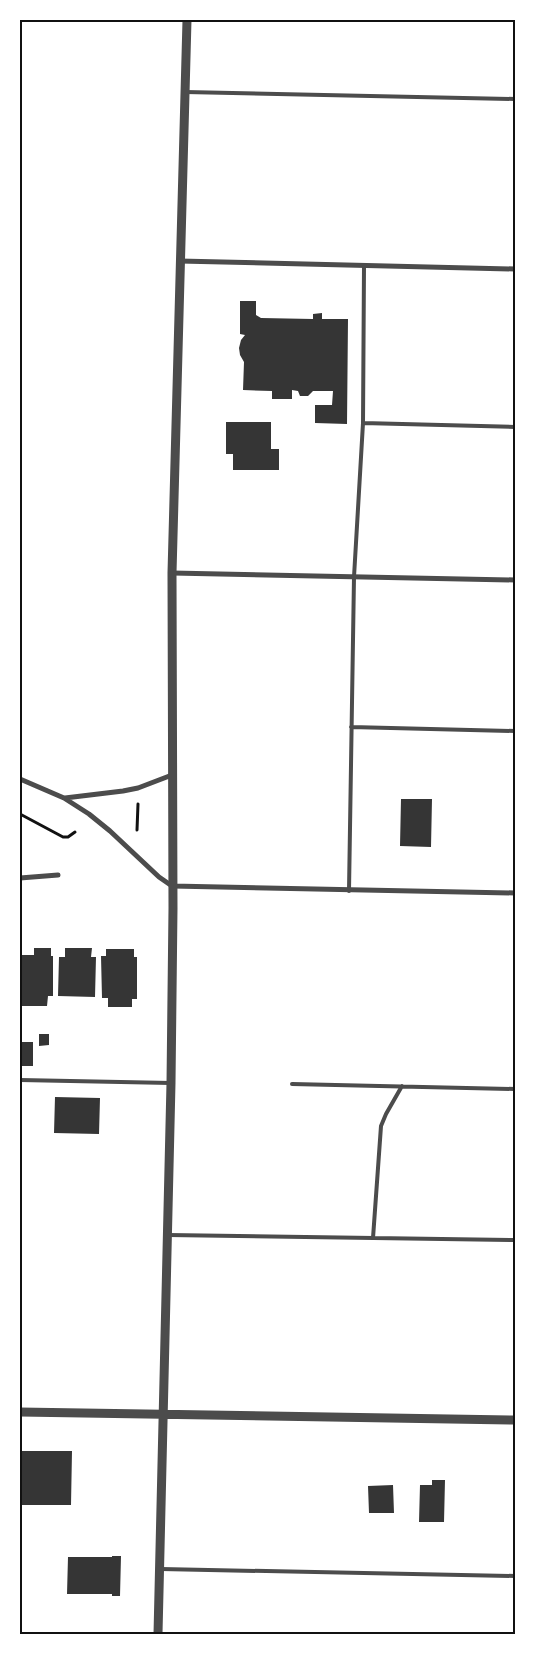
<svg xmlns="http://www.w3.org/2000/svg" width="535" height="1654" viewBox="0 0 535 1654" font-family="'IBM Plex Sans',sans-serif">
<style>
.building{fill:#353535}
.lines{fill:none;stroke-linecap:round;stroke-linejoin:round}
.path{stroke:#111;stroke-width:3}
.service{stroke:#4c4c4c;stroke-width:4}
.minor{stroke:#4c4c4c;stroke-width:5}
.tertiary{stroke:#4c4c4c;stroke-width:9}
.neatline{fill:none;stroke:#111;stroke-width:2}
</style>
<rect width="100%" height="100%" fill="#fff"/>
<path class="building" d="M 240,301 L 256,301 L 256,315 L 261,318 L 313,319 L 313,314 L 322,313 L 322,319 L 348,319 L 347,424 L 315,423 L 315,405 L 332,405 L 333,391 L 313,391 L 308,396 L 300,396 L 298,391 L 292,390 L 292,399 L 272,399 L 272,391 L 243,390 L 244,362 L 240,355 L 239,348 L 241,340 L 245,335 L 240,334 Z
M 226,422 L 271,422 L 271,449 L 279,449 L 279,470 L 233,470 L 233,454 L 226,454 Z
M 401,799 L 432,799 L 431,847 L 400,846 Z
M 34,948 L 51,948 L 51,956 L 53,956 L 53,996 L 48,996 L 47,1006 L 22,1006 L 22,996 L 20,996 L 20,955 L 34,955 Z
M 65,948 L 92,948 L 91,957 L 96,957 L 95,997 L 58,996 L 59,957 L 65,957 Z
M 106,949 L 134,949 L 134,957 L 137,957 L 137,999 L 132,999 L 132,1007 L 108,1007 L 108,998 L 102,998 L 101,956 L 106,956 Z
M 39,1034 L 49,1034 L 49,1045 L 39,1046 Z
M 20,1042 L 33,1042 L 33,1066 L 20,1066 Z
M 55,1097 L 100,1098 L 99,1134 L 54,1133 Z
M 20,1451 L 72,1451 L 71,1505 L 20,1505 Z
M 432,1480 L 445,1480 L 444,1522 L 419,1522 L 420,1485 L 432,1485 Z
M 393,1485 L 394,1513 L 369,1513 L 368,1486 Z
M 112,1556 L 121,1556 L 120,1596 L 112,1596 L 112,1594 L 67,1594 L 68,1557 L 112,1557 Z"/>
<g class="lines">
<path class="path" d="M 20,814 L 63,837 L 68,837 L 75,832
M 137,830 L 138,804"/>
<path class="service" d="M 185,92 L 515,99
M 363,423 L 364,266
M 351,727 L 515,731
M 349,891 L 354,577 L 363,423 L 515,427
M 20,1080 L 171,1083
M 292,1084 L 515,1089
M 168,1235 L 515,1240
M 373,1238 L 381,1126 L 386,1114 L 402,1086
M 161,1569 L 515,1576"/>
<path class="minor" d="M 179,261 L 515,269
M 172,573 L 515,580
M 20,779 L 64,798 L 89,814 L 110,831 L 159,877 L 172,886 L 515,893
M 65,798 L 123,791 L 138,788 L 172,775
M 20,878 L 58,875"/>
<path class="tertiary" d="M 20,1412 L 515,1420
M 158,1634 L 171,1083 L 173,908 L 172,573 L 187,20"/>
</g>
<rect width="535" height="1654" fill="none" stroke="#ffffff" stroke-width="42"/>
<rect x="21" y="21" width="493" height="1612" class="neatline"/>
</svg>
